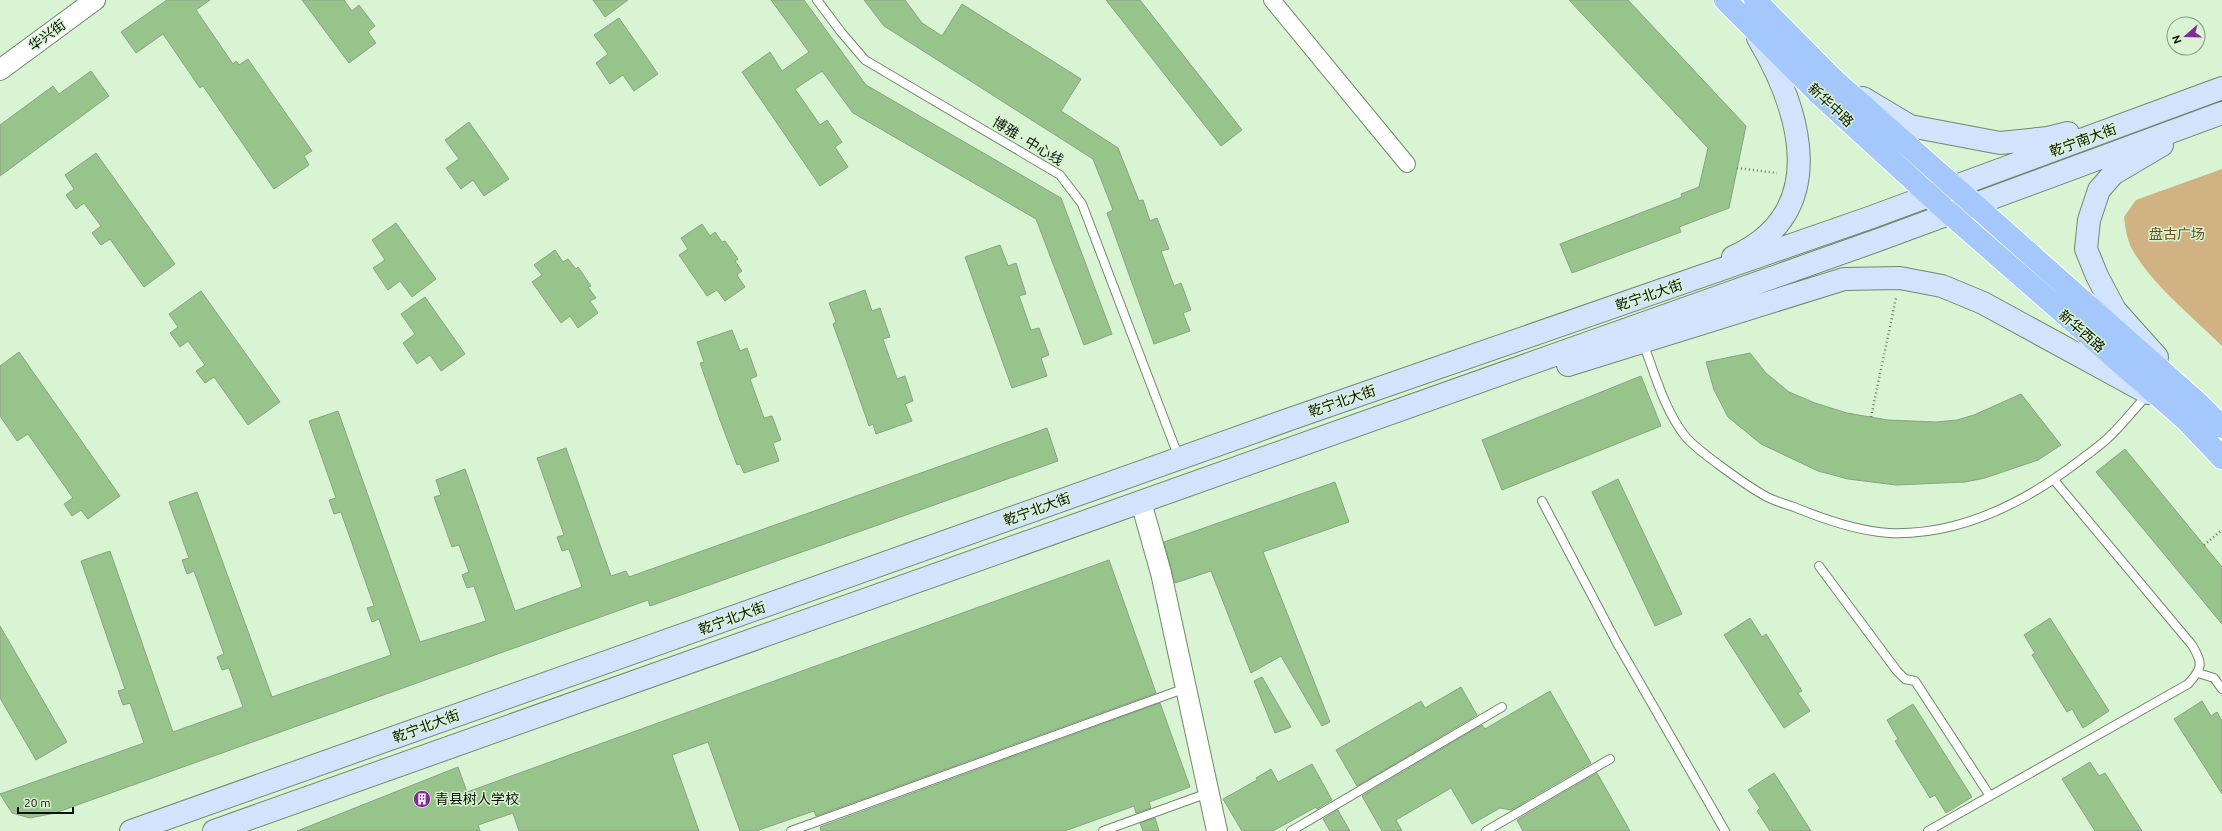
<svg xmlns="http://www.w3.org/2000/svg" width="2222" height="831" viewBox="0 0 2222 831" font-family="Ubuntu,'Noto Sans SC',sans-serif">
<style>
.park{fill:#d0b283}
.building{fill:#97c48b;stroke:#8aa384}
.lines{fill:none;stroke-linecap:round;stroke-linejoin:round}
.service-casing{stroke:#71896b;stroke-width:10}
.minor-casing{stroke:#71896b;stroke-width:18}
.tertiary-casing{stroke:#71896b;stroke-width:22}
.secondary-casing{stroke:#71896b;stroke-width:24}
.primary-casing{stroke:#fff;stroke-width:24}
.path{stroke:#6b7c66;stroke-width:2.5;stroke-dasharray:1 3;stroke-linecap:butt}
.service{stroke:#fff;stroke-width:8}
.minor{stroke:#fff;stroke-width:16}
.tertiary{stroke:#fff;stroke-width:20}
.secondary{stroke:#d2e3fe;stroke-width:22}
.primary{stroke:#a4c7fc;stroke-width:22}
.labels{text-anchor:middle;stroke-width:3;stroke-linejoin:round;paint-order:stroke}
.street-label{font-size:14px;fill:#091207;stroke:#d9f4d2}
.park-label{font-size:14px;fill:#684d1d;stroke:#d9f4d2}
.poi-label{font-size:14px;fill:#091207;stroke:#d9f4d2;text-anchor:start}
</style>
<rect width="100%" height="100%" fill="#d9f4d2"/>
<path class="park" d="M 2222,169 L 2222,346 C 2193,317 2152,285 2132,249 C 2127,239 2125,227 2124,217 L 2136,200 Z"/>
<path class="building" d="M 167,0 L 210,0 L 196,10 L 233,64 L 236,61 L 239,65 L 248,59 L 312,151 L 304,156 L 309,165 L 274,189 L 203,86 L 200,88 L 163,34 L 136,53 L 121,32 Z
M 302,0 L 344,0 L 352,11 L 359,5 L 375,26 L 368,32 L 376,43 L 349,63 Z
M 593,0 L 628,0 L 605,17 Z
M 771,0 L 804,0 L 866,85 L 1061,198 L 1112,334 L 1084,345 L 1036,219 L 853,113 L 822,71 L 795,89 L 820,125 L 827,120 L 842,142 L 835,147 L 848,167 L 820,186 L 742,72 L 770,52 L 782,71 L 809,52 Z
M 864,0 L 905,0 L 922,23 L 942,36 L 962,4 L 1081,79 L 1061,111 L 1118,148 L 1139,201 L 1143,200 L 1150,221 L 1157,218 L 1169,249 L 1161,251 L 1174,286 L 1181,283 L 1191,310 L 1183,313 L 1190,331 L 1154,344 L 1107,213 L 1113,210 L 1093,159 L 884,26 Z
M 1106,0 L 1140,0 L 1242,130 L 1221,146 Z
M 1569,0 L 1628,0 L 1746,126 L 1729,208 L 1679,227 L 1681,232 L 1572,273 L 1560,244 L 1682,197 L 1681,194 L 1699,187 L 1708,148 Z
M 619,18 L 658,74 L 634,91 L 623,75 L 610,84 L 596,63 L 608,54 L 594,35 Z
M 91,71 L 109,96 L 0,176 L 0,125 L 53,86 L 59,94 Z
M 469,122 L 509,179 L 484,196 L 473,180 L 461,189 L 446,168 L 459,159 L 445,140 Z
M 96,153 L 175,264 L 144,287 L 110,239 L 101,245 L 92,233 L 101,226 L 84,203 L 76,209 L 66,195 L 74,189 L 65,175 Z
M 396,223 L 436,279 L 412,297 L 400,281 L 388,290 L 373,268 L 385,260 L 372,240 Z
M 702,224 L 710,236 L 715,232 L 722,242 L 725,241 L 738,259 L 735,261 L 742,271 L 737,275 L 745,287 L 725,301 L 717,290 L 707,296 L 679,255 L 688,249 L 681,238 Z
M 1000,245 L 1008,266 L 1016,263 L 1026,294 L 1019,296 L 1031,330 L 1039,328 L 1049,355 L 1041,358 L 1047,376 L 1012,388 L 965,257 Z
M 555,250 L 563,262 L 568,259 L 576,269 L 578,267 L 591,286 L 588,287 L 596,298 L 590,301 L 598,313 L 578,328 L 570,316 L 561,323 L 532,282 L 542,275 L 534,265 Z
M 865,290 L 872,311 L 880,308 L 890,337 L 883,339 L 897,379 L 905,376 L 913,401 L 905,404 L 912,421 L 876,434 L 873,424 L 869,426 L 846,360 L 833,324 L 836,322 L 829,303 Z
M 201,291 L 280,402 L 248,425 L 214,377 L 205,383 L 196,371 L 205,365 L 188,341 L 180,347 L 170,333 L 178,327 L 169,314 Z
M 425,297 L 465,354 L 441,371 L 430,355 L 417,364 L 403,343 L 415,334 L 401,314 Z
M 732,330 L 740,351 L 747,348 L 757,376 L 750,379 L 764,418 L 772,416 L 781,440 L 773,443 L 779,461 L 744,473 L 740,464 L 737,465 L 720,420 L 700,363 L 704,362 L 697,342 Z
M 19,352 L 120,496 L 88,519 L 81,510 L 72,516 L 64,504 L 73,498 L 28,434 L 17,441 L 0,416 L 0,366 Z
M 1750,353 L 1766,373 L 1789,392 L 1815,403 L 1847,413 L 1888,420 L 1936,422 L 1957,420 L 1974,415 L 2021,394 L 2061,445 L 2038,460 L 1985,478 L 1965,482 L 1896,485 L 1848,479 L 1818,471 L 1761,444 L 1728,417 L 1714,390 L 1706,362 Z
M 1641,376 L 1661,426 L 1502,490 L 1482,440 Z
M 338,411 L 420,642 L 486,621 L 474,586 L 467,588 L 462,575 L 469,572 L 459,545 L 452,547 L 434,497 L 441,495 L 436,480 L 465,469 L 515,611 L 582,587 L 569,549 L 562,551 L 557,537 L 564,535 L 537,458 L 566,448 L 611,576 L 626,571 L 629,577 L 1047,428 L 1058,461 L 650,606 L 648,600 L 55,813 L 30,818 L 12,813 L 0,794 L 144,743 L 130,703 L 123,705 L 118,691 L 125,689 L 81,561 L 110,551 L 173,732 L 243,707 L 229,668 L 222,670 L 217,657 L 224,654 L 194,571 L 187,574 L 182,560 L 189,558 L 169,502 L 197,492 L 272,697 L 391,655 L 379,619 L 372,622 L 367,608 L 374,606 L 341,512 L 334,514 L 329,500 L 336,498 L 309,421 Z
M 2125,449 L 2222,567 L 2222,624 L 2096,472 Z
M 1618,479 L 1682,614 L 1655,626 L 1592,492 Z
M 1335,482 L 1349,522 L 1263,552 L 1330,722 L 1322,726 L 1281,656 L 1251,673 L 1211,571 L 1175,583 L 1164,542 Z
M 1109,560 L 1156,693 L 816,816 L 814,811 L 756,831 L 740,831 L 708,742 L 672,755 L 699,831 L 519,831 L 513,813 L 478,825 L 480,831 L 297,831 L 458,767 L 467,792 Z
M 1750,618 L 1762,637 L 1766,634 L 1802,691 L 1798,693 L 1810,711 L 1784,728 L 1724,635 Z
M 2050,618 L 2109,711 L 2083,728 L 2072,709 L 2067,712 L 2032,655 L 2035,653 L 2024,635 Z
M 0,626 L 67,742 L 36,760 L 0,698 Z
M 1262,677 L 1291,727 L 1275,733 L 1254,681 Z
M 1461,687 L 1477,715 L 1357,786 L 1336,750 L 1421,701 L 1425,708 Z
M 1550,691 L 1591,763 L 1511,810 L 1500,808 L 1472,824 L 1451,788 L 1396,820 L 1402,831 L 1382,831 L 1362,796 L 1482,725 L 1485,729 Z
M 2202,701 L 2211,716 L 2217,712 L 2222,721 L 2222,794 L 2174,719 Z
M 1160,703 L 1190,787 L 1149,802 L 1151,808 L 1136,813 L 1134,806 L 1065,831 L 821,831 L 820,827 Z
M 1913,704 L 1972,797 L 1946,813 L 1935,795 L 1930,798 L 1895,741 L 1898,739 L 1887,720 Z
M 2090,762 L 2099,776 L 2105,773 L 2142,831 L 2095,831 L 2062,779 Z
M 1312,764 L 1332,800 L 1317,809 L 1316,807 L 1273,831 L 1242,831 L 1223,799 L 1257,780 L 1256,778 L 1271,769 L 1278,782 Z
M 1597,773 L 1630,831 L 1523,831 L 1517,820 Z
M 1774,773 L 1811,831 L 1770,831 L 1757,811 L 1760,808 L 1748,790 Z
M 1338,810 L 1340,814 L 1350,831 L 1330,831 L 1323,819 Z
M 1155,818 L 1159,831 L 1143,831 L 1140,823 Z"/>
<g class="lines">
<defs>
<path id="service" d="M 817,0 L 841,32 L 865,60 L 1060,175 L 1082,204 L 1179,458
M 1643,343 C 1655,374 1664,409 1685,436 C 1696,450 1750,488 1767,497 C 1775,501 1785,504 1794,507 C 1823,519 1857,531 1889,533 C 1960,536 2024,503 2079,461 C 2089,453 2100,446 2109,437 C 2123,424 2135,408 2148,394
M 1542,501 L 1617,643 L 1725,831
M 1819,566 L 1897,671 L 1905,679 L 1915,681 L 1990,796
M 2198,673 L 2214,678 L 2222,689
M 791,831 L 1186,688
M 1103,831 L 1208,793
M 1291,831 L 1502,707
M 1486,831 L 1610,759
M 1928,831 L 2188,684 C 2203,668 2203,663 2192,645 L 2054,480"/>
<path id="minor" d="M 1272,0 L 1407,164"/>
<path id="tertiary" d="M 0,70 L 95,0
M 1141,502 L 1161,573 L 1217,831"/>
<path id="secondary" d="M 1863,98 L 1910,126 L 2000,143 L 2048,138 L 2068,133
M 1733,257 C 1832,213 1801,111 1758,38
M 2157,357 L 2115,310 L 2097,276 L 2086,249 L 2089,220 L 2099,190 L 2113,174 L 2162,145
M 1568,365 L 1844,279 L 1900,278 L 1942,286 L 1983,303 L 2148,393
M 131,831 L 1293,418 L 1869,218 L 2222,88
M 214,831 L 1881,239 L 2222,113"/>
<path id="primary" d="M 1725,0 L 1819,94 L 1950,214 L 2186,420 L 2222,458
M 1755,0 L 1833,79 L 2200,405 L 2222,427"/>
</defs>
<use href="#service" class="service-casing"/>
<use href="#minor" class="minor-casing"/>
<use href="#tertiary" class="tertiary-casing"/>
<use href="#secondary" class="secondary-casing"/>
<use href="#primary" class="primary-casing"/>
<path class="path" d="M 1737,168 L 1777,173
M 1871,417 L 1896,298
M 2204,545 L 2222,530"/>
<use href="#service" class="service"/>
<use href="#minor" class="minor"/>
<use href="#tertiary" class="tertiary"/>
<use href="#secondary" class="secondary"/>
<use href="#primary" class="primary"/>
</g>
<defs>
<symbol id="building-disc" viewBox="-11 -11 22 22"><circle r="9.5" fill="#832a98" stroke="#d9f4d2"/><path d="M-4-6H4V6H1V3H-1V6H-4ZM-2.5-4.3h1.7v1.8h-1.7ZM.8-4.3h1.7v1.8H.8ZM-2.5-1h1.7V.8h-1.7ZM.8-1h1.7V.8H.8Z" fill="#fff"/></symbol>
</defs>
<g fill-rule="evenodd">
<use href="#building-disc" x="412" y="789" width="20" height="20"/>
</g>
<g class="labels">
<g class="street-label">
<text transform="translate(47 35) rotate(-36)" y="5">华兴街</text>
<text transform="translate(1831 105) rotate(43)" y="5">新华中路</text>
<text transform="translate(2083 140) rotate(-20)" y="5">乾宁南大街</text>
<text transform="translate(1028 141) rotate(31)" y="5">博雅 · 中心线</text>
<text transform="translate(1649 295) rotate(-19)" y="5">乾宁北大街</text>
<text transform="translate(2082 331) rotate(41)" y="5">新华西路</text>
<text transform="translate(1342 401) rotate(-19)" y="5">乾宁北大街</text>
<text transform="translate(1037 509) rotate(-20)" y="5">乾宁北大街</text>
<text transform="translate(732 618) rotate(-20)" y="5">乾宁北大街</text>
<text transform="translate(426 726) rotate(-20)" y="5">乾宁北大街</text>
</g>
<g class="park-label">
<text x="2177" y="239">盘古广场</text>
</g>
<g class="poi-label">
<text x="435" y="804">青县树人学校</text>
</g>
</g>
<g transform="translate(2186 36) rotate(250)"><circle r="19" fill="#d9f4d2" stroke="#869a81"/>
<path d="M0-3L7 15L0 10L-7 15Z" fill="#832a98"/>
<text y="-6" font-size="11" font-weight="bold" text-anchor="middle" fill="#091207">N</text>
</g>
<path d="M18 807v6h55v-6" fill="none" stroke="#091207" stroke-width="2"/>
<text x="24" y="807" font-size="12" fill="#091207" stroke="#d9f4d2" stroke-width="3" paint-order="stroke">20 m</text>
</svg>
